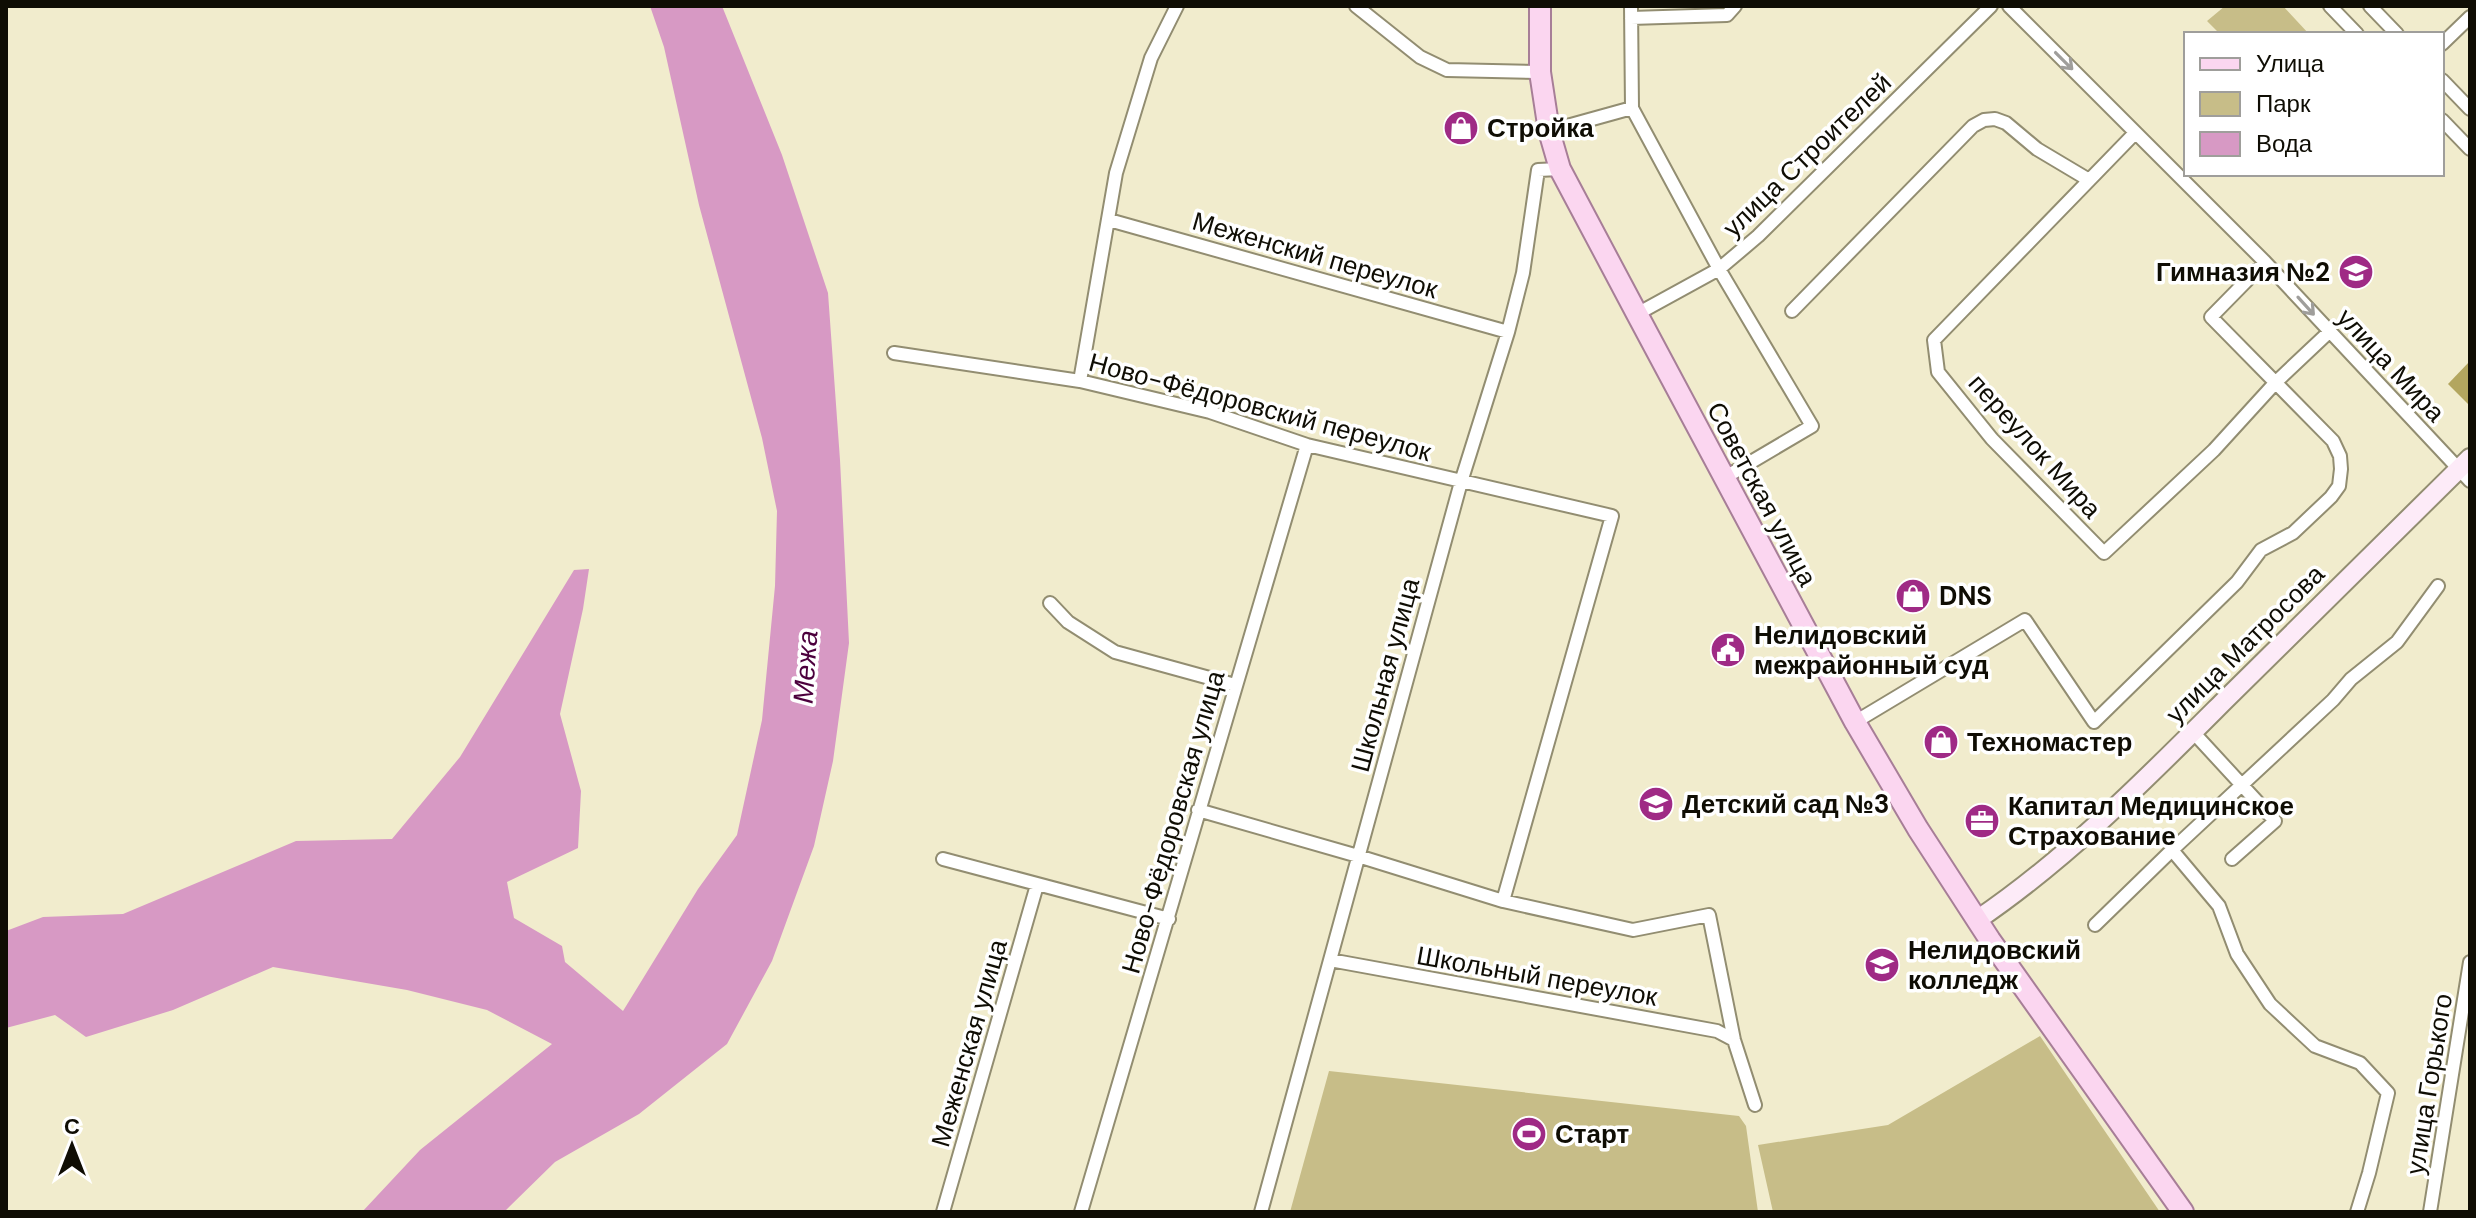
<svg xmlns="http://www.w3.org/2000/svg" width="2476" height="1218" viewBox="0 0 2476 1218" font-family="'DM Sans',sans-serif">
<style>
.green{fill:#c7bd88}
.forest{fill:#b3a65f}
.water{fill:#d799c4}
.lines{fill:none;stroke-linecap:round;stroke-linejoin:round}
.minor-casing{stroke:#928d71;stroke-width:16}
.secondary-casing{stroke:#928d71;stroke-width:22}
.primary-casing{stroke:#a77e97;stroke-width:24}
.minor{stroke:#fff;stroke-width:12}
.secondary{stroke:#fdebf8;stroke-width:18}
.primary{stroke:#fbd6f0;stroke-width:20}
.oneway{stroke:#9f9e9b}
.labels{text-anchor:middle;stroke-width:7;stroke-linejoin:round;paint-order:stroke}
.poi-label{font-size:26px;font-weight:bold;fill:#0f0d04;stroke:#fff;text-anchor:start}
.street-label{font-size:26px;fill:#0f0d04;stroke:#fff}
.water-label{font-size:28px;font-style:italic;fill:#4c003d;stroke:#fff}
</style>
<rect width="100%" height="100%" fill="#f1eccd"/>
<path class="green" d="M 2225,6 L 2283,6 L 2309,34 L 2220,34 L 2207,21 Z
M 2040,1036 L 2160,1212 L 1773,1212 L 1758,1145 L 1888,1125 Z
M 1329,1071 L 1739,1116 L 1746,1126 L 1758,1212 L 1290,1212 Z"/>
<path class="forest" d="M 2470,361 L 2470,402 L 2468,404 L 2448,384 Z"/>
<path class="water" d="M 650,6 L 722,6 L 782,155 L 828,293 L 840,460 L 849,643 L 833,761 L 814,846 L 772,961 L 727,1044 L 639,1114 L 555,1162 L 504,1212 L 362,1212 L 420,1150 L 552,1044 L 487,1010 L 407,990 L 273,967 L 173,1010 L 86,1037 L 55,1015 L 6,1028 L 6,931 L 43,917 L 123,914 L 296,841 L 392,839 L 460,757 L 574,570 L 589,569 L 583,609 L 560,714 L 581,791 L 578,848 L 507,882 L 514,918 L 562,946 L 565,962 L 623,1011 L 698,889 L 737,835 L 762,720 L 775,586 L 777,511 L 762,438 L 699,205 L 664,47 Z"/>
<g class="lines">
<defs>
<path id="minor" d="M 1356,6 L 1420,57 L 1447,70 L 1540,72
M 1631,6 L 1632,108 L 1719,269 L 1812,426 L 1724,478
M 2009,6 L 2265,262 L 2470,481
M 2330,6 L 2357,34
M 2370,6 L 2397,34
M 1631,18 L 1727,15 L 1735,6
M 2442,44 L 2470,17
M 2442,80 L 2470,109
M 2442,120 L 2470,149
M 1549,131 L 1632,108
M 2135,133 L 1934,340 L 1938,372 L 1992,439 L 2104,553 L 2214,450 L 2276,382 L 2329,332
M 1109,220 L 1508,332
M 1792,311 L 1973,126 L 1984,120 L 1995,119 L 2006,123 L 2037,149 L 2089,180
M 1637,314 L 1719,269 L 1758,236 L 1991,6
M 894,353 L 1080,381 L 1210,412 L 1307,445 L 1612,516 L 1503,901
M 1080,381 L 1116,173 L 1151,58 L 1177,6
M 1050,603 L 1068,622 L 1115,652 L 1235,685
M 1855,722 L 2025,620 L 2094,722 L 2237,582 L 2261,550 L 2293,533 L 2331,497 L 2339,486 L 2341,469 L 2340,456 L 2333,441 L 2211,317 L 2265,262
M 2193,732 L 2275,821 L 2232,859
M 1198,810 L 1358,856 L 1503,901 L 1633,930 L 1709,915 L 1734,1040 L 1755,1105
M 2172,850 L 2219,906 L 2237,954 L 2270,1004 L 2315,1046 L 2360,1063 L 2388,1093 L 2369,1173 L 2357,1212
M 943,859 L 1169,919
M 2095,925 L 2172,850 L 2333,700 L 2351,679 L 2397,642 L 2438,586
M 1330,960 L 1717,1031 L 1734,1040
M 943,1212 L 1037,885
M 1081,1212 L 1307,445
M 1261,1212 L 1461,482 L 1508,332 L 1523,273 L 1538,170 L 1560,169
M 2430,1212 L 2470,962"/>
<path id="secondary" d="M 1977,920 C 2067,859 2146,779 2223,702 C 2305,621 2388,540 2470,458"/>
<path id="primary" d="M 1540,6 L 1540,72 L 1549,131 L 1560,169 L 1637,314 L 1855,722 L 1918,829 L 1990,940 L 2183,1212"/>
</defs>
<use href="#minor" class="minor-casing"/>
<use href="#secondary" class="secondary-casing"/>
<use href="#primary" class="primary-casing"/>
<use href="#minor" class="minor"/>
<use href="#secondary" class="secondary"/>
<use href="#primary" class="primary"/>
</g>
<defs><path id="oneway-shaft" d="M-6 0H5M1.5-3L5.5 0L1.5 3" fill="none" stroke-width="1.6" stroke-linecap="round" stroke-linejoin="round" transform="scale(2)"/></defs>
<g class="oneway">
<use href="#oneway-shaft" transform="translate(2064 61) rotate(45)"/>
<use href="#oneway-shaft" transform="translate(2306 306) rotate(48)"/>
</g>
<defs>
<symbol id="shop-disc" viewBox="-11 -11 22 22"><circle r="9.5" fill="#9f2a85" stroke="#fff"/><path d="M-5-2.5h2.3a2.7 3.5 0 0 1 5.4 0H5L5.5 6h-11ZM-1.5-2.5h3a1.5 2.3 0 0 0-3 0Z" fill="#fff"/></symbol>
<symbol id="school-disc" viewBox="-11 -11 22 22"><circle r="9.5" fill="#9f2a85" stroke="#fff"/><path d="M0-5L7-2L0 1L-7-2ZM-4 1L0 2.5L4 1V4Q0 6-4 4Z" fill="#fff"/></symbol>
<symbol id="civic-disc" viewBox="-11 -11 22 22"><circle r="9.5" fill="#9f2a85" stroke="#fff"/><path d="M-.6-6.5H3V-4.5H.6V-3L4-1V1h2V6H-6V1h2V-1L-.6-3ZM-1.2 2.5V6h2.4V2.5Z" fill="#fff"/></symbol>
<symbol id="office-disc" viewBox="-11 -11 22 22"><circle r="9.5" fill="#9f2a85" stroke="#fff"/><path d="M-6-3h4V-5.5h4V-3h4V5H-6ZM-1-4.5V-3h2v-1.5ZM-6 0V1H6V0Z" fill="#fff"/></symbol>
<symbol id="university-disc" viewBox="-11 -11 22 22"><circle r="9.5" fill="#9f2a85" stroke="#fff"/><path d="M0-5L7-2L0 1L-7-2ZM-4 1L0 2.5L4 1V4Q0 6-4 4Z" fill="#fff"/></symbol>
<symbol id="stadium-disc" viewBox="-11 -11 22 22"><circle r="9.5" fill="#9f2a85" stroke="#fff"/><path d="M0-5a6.5 5 0 1 0 0 10a6.5 5 0 1 0 0-10ZM-3.5-1.8h7v3.6h-7Z" fill="#fff"/></symbol>
</defs>
<g fill-rule="evenodd">
<use href="#shop-disc" x="1441" y="108" width="40" height="40"/>
<use href="#school-disc" x="2336" y="252" width="40" height="40"/>
<use href="#shop-disc" x="1893" y="576" width="40" height="40"/>
<use href="#civic-disc" x="1708" y="630" width="40" height="40"/>
<use href="#shop-disc" x="1921" y="722" width="40" height="40"/>
<use href="#school-disc" x="1636" y="784" width="40" height="40"/>
<use href="#office-disc" x="1962" y="801" width="40" height="40"/>
<use href="#university-disc" x="1862" y="945" width="40" height="40"/>
<use href="#stadium-disc" x="1509" y="1114" width="40" height="40"/>
</g>
<g class="labels">
<g class="poi-label">
<text x="1487" y="137">Стройка</text>
<text x="2330" y="281" text-anchor="end">Гимназия №2</text>
<text x="1939" y="605">DNS</text>
<text x="1754" y="644">Нелидовский<tspan x="1754" dy="30">межрайонный суд</tspan></text>
<text x="1967" y="751">Техномастер</text>
<text x="1682" y="813">Детский сад №3</text>
<text x="2008" y="815">Капитал Медицинское<tspan x="2008" dy="30">Страхование</tspan></text>
<text x="1908" y="959">Нелидовский<tspan x="1908" dy="30">колледж</tspan></text>
<text x="1555" y="1143">Старт</text>
</g>
<g class="street-label">
<text transform="translate(1807 155) rotate(-44)" y="9">улица Строителей</text>
<text transform="translate(1315 255) rotate(16)" y="9">Меженский переулок</text>
<text transform="translate(2391 365) rotate(47)" y="9">улица Мира</text>
<text transform="translate(1260 407) rotate(15)" y="9">Ново-Фёдоровский переулок</text>
<text transform="translate(2035 446) rotate(48)" y="9">переулок Мира</text>
<text transform="translate(1762 494) rotate(62)" y="9">Советская улица</text>
<text transform="translate(2245 644) rotate(-45)" y="9">улица Матросова</text>
<text transform="translate(1385 675) rotate(-75)" y="9">Школьная улица</text>
<text transform="translate(1173 822) rotate(-74)" y="9">Ново-Фёдоровская улица</text>
<text transform="translate(1537 976) rotate(10)" y="9">Школьный переулок</text>
<text transform="translate(969 1043) rotate(-74)" y="9">Меженская улица</text>
<text transform="translate(2429 1084) rotate(-81)" y="9">улица Горького</text>
</g>
<g class="water-label">
<text transform="translate(805 667) rotate(-86)" y="10">Межа</text>
</g>
</g>
<rect width="2476" height="1218" fill="none" stroke="#0f0d04" stroke-width="16"/>
<rect x="2184" y="32" width="260" height="144" fill="#ffffff" stroke="#9f9e9b" stroke-width="2"/>
<rect x="2200" y="58" width="40" height="12" fill="#fbd6f0" stroke="#9f9e9b" stroke-width="2"/>
<text x="2256" y="72" font-size="24" fill="#0f0d04">Улица</text>
<rect x="2200" y="92" width="40" height="24" fill="#c7bd88" stroke="#9f9e9b" stroke-width="2"/>
<text x="2256" y="112" font-size="24" fill="#0f0d04">Парк</text>
<rect x="2200" y="132" width="40" height="24" fill="#d799c4" stroke="#9f9e9b" stroke-width="2"/>
<text x="2256" y="152" font-size="24" fill="#0f0d04">Вода</text>
<g transform="translate(72 1146)" stroke="#ffffff" stroke-width="6" paint-order="stroke">
<path d="M0-6L14 30L0 20L-14 30Z" fill="#0f0d04"/>
<text y="-12" font-size="22" font-weight="bold" text-anchor="middle" fill="#0f0d04">С</text>
</g>
</svg>
